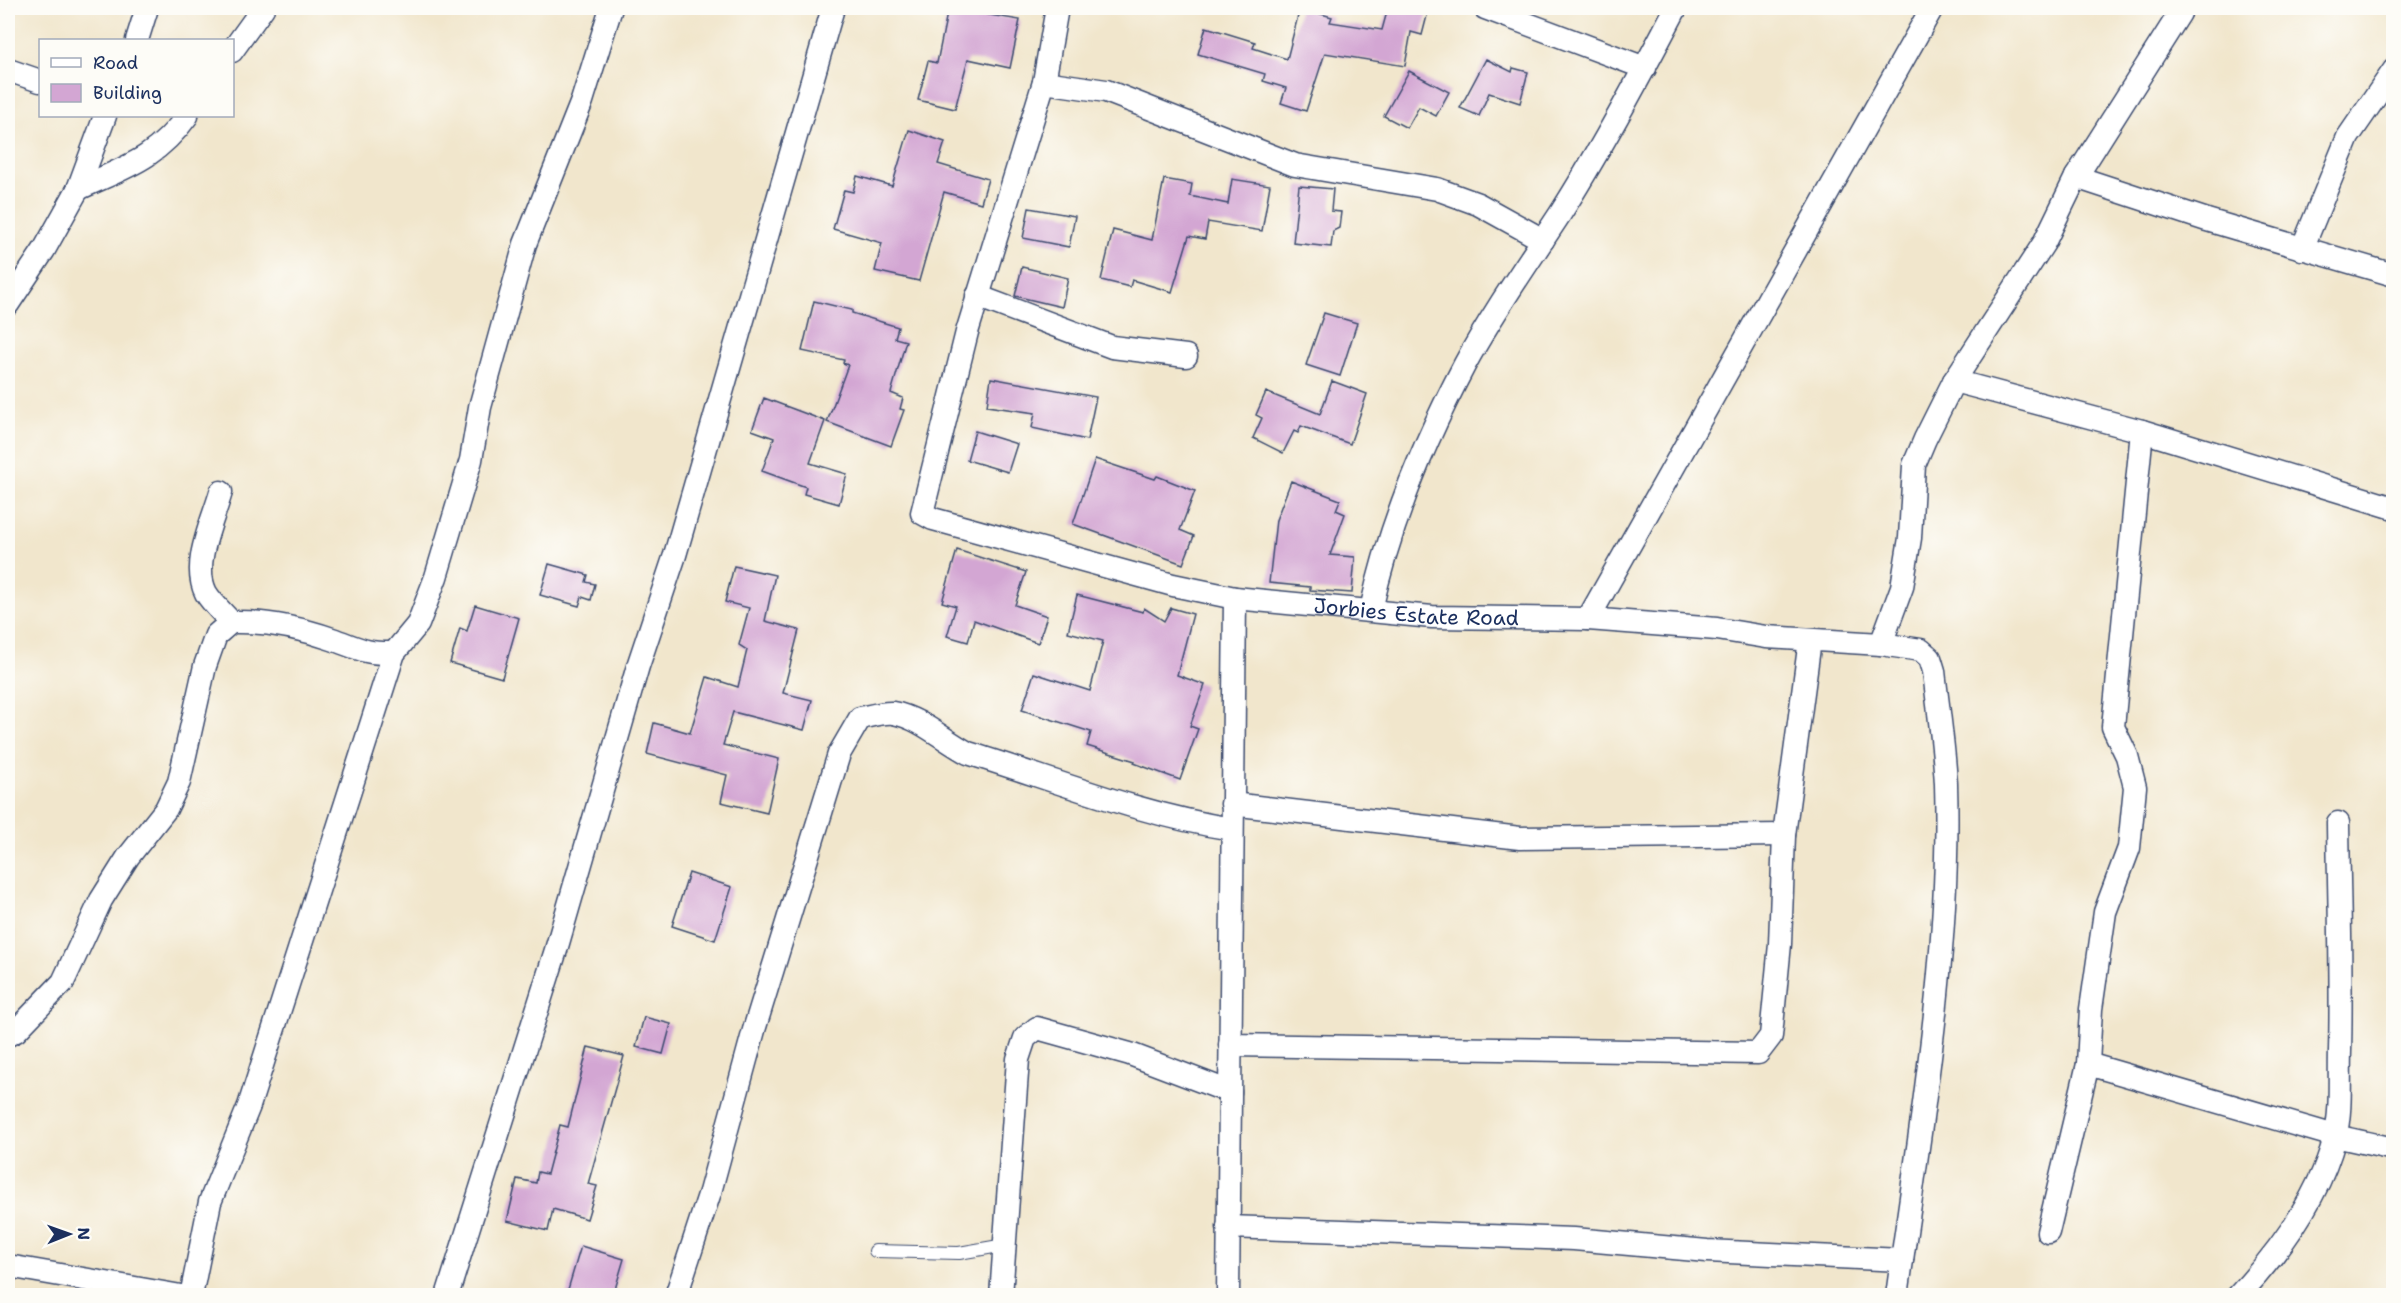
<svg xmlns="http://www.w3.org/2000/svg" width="2401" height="1303" viewBox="0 0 2401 1303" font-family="'Shantell Sans',sans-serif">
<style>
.building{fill:#d3a6d3}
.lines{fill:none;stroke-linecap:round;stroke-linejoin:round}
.lane-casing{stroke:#3b4a6e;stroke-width:14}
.street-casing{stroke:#3b4a6e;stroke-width:25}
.lane{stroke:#fff;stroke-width:12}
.street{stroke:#fff;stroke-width:22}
.labels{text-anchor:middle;stroke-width:4.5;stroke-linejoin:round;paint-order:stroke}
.street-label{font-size:21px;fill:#1b2f5e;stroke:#fdfcf7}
</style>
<rect width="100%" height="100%" fill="#fdfcf7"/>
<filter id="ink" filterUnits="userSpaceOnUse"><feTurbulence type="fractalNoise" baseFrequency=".0167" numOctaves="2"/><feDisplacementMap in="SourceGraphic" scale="12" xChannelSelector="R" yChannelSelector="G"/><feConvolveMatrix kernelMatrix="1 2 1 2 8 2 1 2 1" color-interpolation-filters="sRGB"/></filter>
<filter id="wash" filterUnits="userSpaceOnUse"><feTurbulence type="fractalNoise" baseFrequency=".008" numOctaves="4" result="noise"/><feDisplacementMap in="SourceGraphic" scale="24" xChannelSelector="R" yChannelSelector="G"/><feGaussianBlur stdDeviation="1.35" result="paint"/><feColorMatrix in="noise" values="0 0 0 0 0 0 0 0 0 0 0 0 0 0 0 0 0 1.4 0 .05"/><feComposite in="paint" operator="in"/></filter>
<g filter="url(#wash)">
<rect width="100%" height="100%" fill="#f1e6cc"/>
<g id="blocks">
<path class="building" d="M 948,8 L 1020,20 L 1010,68 L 968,59 L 955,109 L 918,100 L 928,61 L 937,63 Z
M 1300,8 L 1332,17 L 1330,22 L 1382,30 L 1388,8 L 1429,8 L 1422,35 L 1411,32 L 1405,66 L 1325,53 L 1306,111 L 1281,103 L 1286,88 L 1263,81 L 1265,74 L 1198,54 L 1206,27 L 1255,42 L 1253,48 L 1287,59 Z
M 1486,59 L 1512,72 L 1513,68 L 1528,72 L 1520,103 L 1489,93 L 1479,116 L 1460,108 Z
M 1409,71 L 1449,92 L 1436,116 L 1419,107 L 1407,128 L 1384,116 Z
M 909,130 L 945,142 L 938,164 L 988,179 L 981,203 L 944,192 L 919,281 L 875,271 L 882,243 L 833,229 L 844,190 L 853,192 L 857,176 L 892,186 Z
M 1164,179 L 1192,184 L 1190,196 L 1228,204 L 1232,179 L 1270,185 L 1262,231 L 1208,222 L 1205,239 L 1189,236 L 1172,292 L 1132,280 L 1130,287 L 1101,280 L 1113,230 L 1152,240 Z
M 1299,186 L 1333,189 L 1331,211 L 1341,212 L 1339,228 L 1333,231 L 1331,247 L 1293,243 Z
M 1029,208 L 1075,216 L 1069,247 L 1023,238 Z
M 1022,267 L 1068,278 L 1062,307 L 1015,296 Z
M 814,301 L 852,310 L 852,313 L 898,327 L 895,338 L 906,341 L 891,393 L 903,398 L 900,409 L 904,410 L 891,446 L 827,422 L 848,365 L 843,363 L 844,360 L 802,351 Z
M 1324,313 L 1357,323 L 1340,376 L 1306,365 Z
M 991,378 L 1096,397 L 1087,440 L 1032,428 L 1035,413 L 987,406 Z
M 1332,381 L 1367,394 L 1350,444 L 1301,426 L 1298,433 L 1294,431 L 1283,453 L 1253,438 L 1262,418 L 1256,415 L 1266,392 L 1320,414 Z
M 764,398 L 825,421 L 810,463 L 847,474 L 839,504 L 804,494 L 806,487 L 762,471 L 774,438 L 752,430 Z
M 975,431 L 1017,444 L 1008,472 L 967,460 Z
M 1095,459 L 1155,479 L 1157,476 L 1195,491 L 1180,530 L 1194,536 L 1183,564 L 1073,524 Z
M 1291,481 L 1340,500 L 1336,510 L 1345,514 L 1330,555 L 1355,557 L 1352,593 L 1310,590 L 1310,587 L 1269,583 L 1276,520 Z
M 957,550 L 1026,572 L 1015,605 L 1047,616 L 1038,643 L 974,620 L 968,642 L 947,636 L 956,606 L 942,602 Z
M 549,564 L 588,575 L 586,582 L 595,584 L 591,600 L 582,597 L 579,606 L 540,595 Z
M 734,566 L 775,575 L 765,621 L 799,630 L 783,693 L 812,700 L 804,730 L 733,712 L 723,745 L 779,759 L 767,813 L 721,802 L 727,775 L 647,754 L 654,723 L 690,733 L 707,677 L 738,687 L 747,650 L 739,645 L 749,608 L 725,602 Z
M 1077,595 L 1143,612 L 1144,608 L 1164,621 L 1171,608 L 1193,614 L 1177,675 L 1205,685 L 1190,726 L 1198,729 L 1180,780 L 1134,763 L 1135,761 L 1087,746 L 1091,732 L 1022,710 L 1034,673 L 1090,691 L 1103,641 L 1068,632 Z
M 475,605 L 519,618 L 502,678 L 450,663 L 460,628 L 467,631 Z
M 689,873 L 732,887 L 715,940 L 672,926 Z
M 644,1017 L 671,1024 L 663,1054 L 636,1047 Z
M 588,1047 L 624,1056 L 588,1184 L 597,1186 L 587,1219 L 553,1209 L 548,1231 L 507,1221 L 517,1179 L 536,1183 L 538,1172 L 547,1174 L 560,1125 L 568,1127 Z
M 581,1246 L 624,1259 L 613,1296 L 566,1296 Z"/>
</g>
</g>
<g filter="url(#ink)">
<use href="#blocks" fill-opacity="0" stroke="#3b4a6e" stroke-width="1.5"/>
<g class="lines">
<defs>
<path id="lane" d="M 875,1251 L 959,1253 L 1005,1245"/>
<g id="street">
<path id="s1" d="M 1057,8 L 1044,82 L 967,332 L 922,513 L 933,519 L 1173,585 L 1235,598 L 1432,617 L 1588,619 L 1717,629 L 1766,637 L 1881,644 L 1921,650 L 1930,658 L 1934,671 C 1938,708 1944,746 1946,784 C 1951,954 1920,1128 1897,1296"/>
<path d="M 1485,8 L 1645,68"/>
<path d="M 137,40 L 147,8"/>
<path d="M 232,51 L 263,8"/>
<path d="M 8,70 L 40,81"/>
<path d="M 1044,82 L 1106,91 L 1295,165 L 1437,189 L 1478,204 L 1543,240"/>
<path d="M 2076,177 L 2207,220 L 2394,275"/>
<path d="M 78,189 C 125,167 155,160 187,116"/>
<path d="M 2302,249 L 2348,137 L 2394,70"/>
<path d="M 977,296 L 1112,347 L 1186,356"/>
<path d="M 8,304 L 44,250 L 78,189 L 105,116"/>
<path d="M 1954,381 L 2142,431 L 2394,508"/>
<path d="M 221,492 C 213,521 191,564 206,593 C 212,603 223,613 231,622"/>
<path d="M 1371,610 C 1389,526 1425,440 1465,364 C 1493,312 1528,263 1560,214 C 1602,148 1640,77 1676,8"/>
<path d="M 1588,619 L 1932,8"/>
<path d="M 1881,644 L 1902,587 L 1910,538 L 1914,465 L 1925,439 L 1954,381 L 2044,243 L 2076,177 L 2180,13"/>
<path d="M 1232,804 L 1520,838 L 1784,835"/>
<path d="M 8,1035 L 16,1031 L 63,982 L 101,900 L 128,857 L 166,809 L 179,782 L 205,666 L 216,635 L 231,622 C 264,621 300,628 332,639 C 358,648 365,654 394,653"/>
<path d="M 1230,1045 L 1758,1053 L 1771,1036 L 1780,944 L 1784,835 L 1810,640"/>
<path d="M 2088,1064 L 2335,1136 L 2394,1149"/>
<path d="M 1228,1227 L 1574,1239 L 1707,1251 L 1902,1260"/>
<path d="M 2048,1232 L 2088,1064 L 2091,1009 L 2105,912 L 2129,848 L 2135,787 L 2127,756 L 2113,727 L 2142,431"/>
<path d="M 8,1266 L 181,1296"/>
<path d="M 191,1296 L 210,1202 L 249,1106 L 394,653 L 418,624 L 436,577 L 471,460 L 480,407 L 525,244 L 582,101 L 611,8"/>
<path d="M 447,1296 L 556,950 L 638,666 L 675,555 L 833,8"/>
<path d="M 676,1296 L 710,1192 L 754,1030 L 839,754 L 860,718 C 870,716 883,712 893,713 C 921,718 943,740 968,753 C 1055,780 1142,815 1232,829"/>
<path d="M 1001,1296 L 1018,1059 L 1025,1038 L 1037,1028 L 1130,1054 L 1230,1092"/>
<path d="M 1228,1296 L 1235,598"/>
<path d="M 2238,1296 C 2279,1252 2320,1196 2335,1137 C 2342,1110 2339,1079 2340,1051 C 2342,975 2339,899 2338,823"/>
</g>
</defs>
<use href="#lane" class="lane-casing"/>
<use href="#street" class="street-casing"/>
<use href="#lane" class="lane"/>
<use href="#street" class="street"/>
</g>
</g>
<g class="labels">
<g class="street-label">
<text dy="7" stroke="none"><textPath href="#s1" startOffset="1030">Jorbies Estate Road</textPath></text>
</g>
</g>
<rect width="2401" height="1303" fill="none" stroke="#fdfcf7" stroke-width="30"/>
<rect x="39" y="39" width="195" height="78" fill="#fdfcf7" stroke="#a3aaba" stroke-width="1.5"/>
<rect x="51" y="58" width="30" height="9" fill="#ffffff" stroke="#a3aaba" stroke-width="1.5"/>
<text x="93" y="69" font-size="18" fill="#1b2f5e">Road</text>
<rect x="51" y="84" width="30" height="18" fill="#d3a6d3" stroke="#a3aaba" stroke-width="1.5"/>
<text x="93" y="99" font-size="18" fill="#1b2f5e">Building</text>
<g transform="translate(69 1234) rotate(89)" stroke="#fdfcf7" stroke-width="4.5" paint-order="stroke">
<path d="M0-4.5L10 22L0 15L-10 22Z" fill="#1b2f5e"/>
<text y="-9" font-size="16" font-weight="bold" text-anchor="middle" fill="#1b2f5e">N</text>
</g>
</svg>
